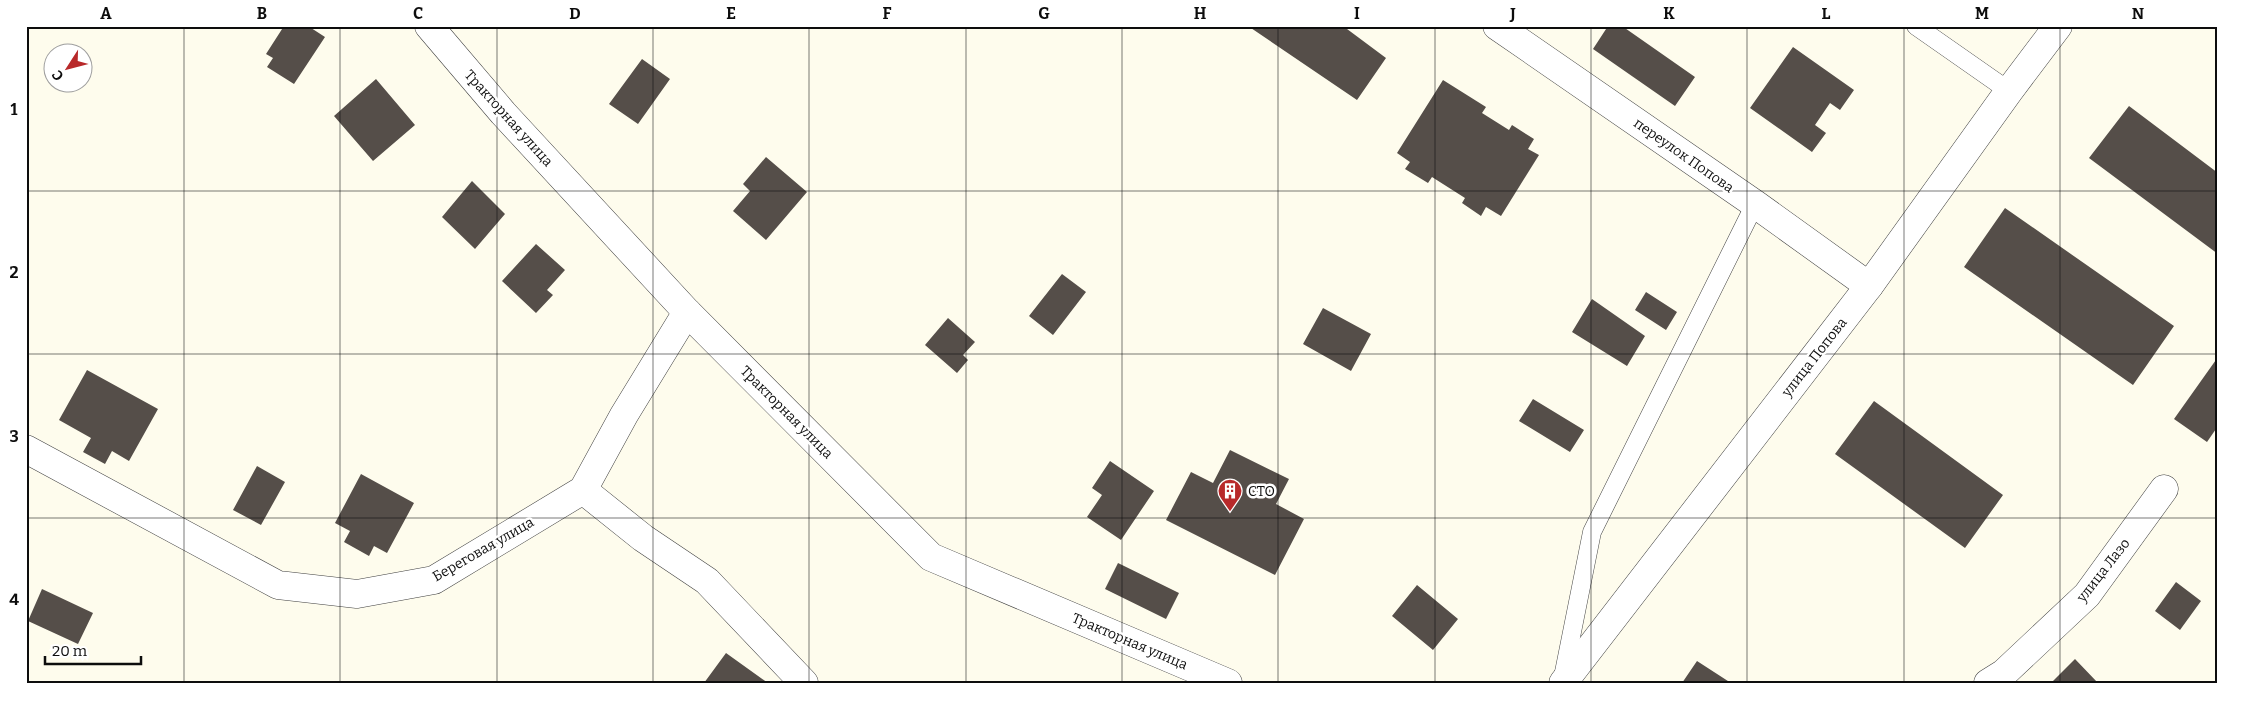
<svg xmlns="http://www.w3.org/2000/svg" width="2244" height="709" viewBox="0 0 2244 709" font-family="Bitter,serif">
<style>
.building{fill:#554e49}
.lines{fill:none;stroke-linecap:round;stroke-linejoin:round}
.service-casing{stroke:#404040;stroke-width:19}
.minor-casing{stroke:#404040;stroke-width:29}
.tertiary-casing{stroke:#404040;stroke-width:29}
.service{stroke:#fff;stroke-width:18}
.minor{stroke:#fff;stroke-width:28}
.tertiary{stroke:#fff;stroke-width:28}
.grid{fill:none;stroke:#0d0d0d;stroke-width:1;stroke-opacity:0.55}
.labels{text-anchor:middle;stroke-width:5;stroke-linejoin:round;paint-order:stroke}
.street-label{font-size:14px;fill:#0d0d0d;stroke:#fff}
.poi-label{font-size:14px;fill:#0d0d0d;stroke:#fff;text-anchor:start}
.neatline{fill:none;stroke:#0d0d0d;stroke-width:2}
.grid-label{font-size:16px;text-anchor:middle;font-weight:bold;fill:#0d0d0d}
</style>
<rect width="100%" height="100%" fill="#fefced"/>
<path class="building" d="M 284,26 L 308,26 L 325,37 L 294,84 L 267,67 L 273,58 L 266,54 Z
M 1248,26 L 1343,26 L 1386,58 L 1357,100 Z
M 1608,26 L 1622,26 L 1695,77 L 1675,106 L 1593,49 Z
M 1793,47 L 1854,90 L 1840,110 L 1830,103 L 1815,125 L 1826,133 L 1812,152 L 1750,108 Z
M 642,59 L 670,79 L 638,124 L 609,104 Z
M 376,79 L 415,125 L 373,161 L 334,116 Z
M 1443,80 L 1486,107 L 1482,113 L 1509,130 L 1512,125 L 1534,139 L 1528,149 L 1539,155 L 1501,216 L 1486,207 L 1481,216 L 1462,203 L 1465,198 L 1432,177 L 1428,183 L 1405,169 L 1410,162 L 1397,153 Z
M 2129,106 L 2218,173 L 2218,254 L 2089,158 Z
M 766,157 L 807,192 L 766,240 L 733,211 L 750,191 L 743,184 Z
M 472,181 L 505,214 L 475,249 L 442,217 Z
M 2005,208 L 2174,326 L 2133,385 L 1964,267 Z
M 536,244 L 565,270 L 547,290 L 553,295 L 536,313 L 502,281 Z
M 1062,274 L 1086,292 L 1053,335 L 1029,316 Z
M 1646,292 L 1677,312 L 1666,330 L 1635,310 Z
M 1592,299 L 1645,336 L 1627,366 L 1572,332 Z
M 1323,308 L 1371,334 L 1351,371 L 1303,344 Z
M 948,318 L 975,342 L 963,355 L 968,360 L 957,373 L 925,345 Z
M 2218,357 L 2218,426 L 2207,442 L 2174,419 Z
M 87,370 L 158,409 L 129,461 L 112,451 L 105,464 L 83,452 L 91,438 L 59,420 Z
M 1533,399 L 1584,430 L 1570,452 L 1519,421 Z
M 1874,401 L 2003,495 L 1965,548 L 1835,454 Z
M 1230,450 L 1289,479 L 1276,504 L 1304,519 L 1275,575 L 1166,520 L 1191,472 L 1213,483 Z
M 1110,461 L 1154,491 L 1121,540 L 1087,517 L 1102,495 L 1092,488 Z
M 257,466 L 285,482 L 261,525 L 233,510 Z
M 361,474 L 414,503 L 387,553 L 374,546 L 369,556 L 344,542 L 350,531 L 335,523 Z
M 1118,563 L 1179,593 L 1166,619 L 1105,589 Z
M 2176,582 L 2201,601 L 2180,630 L 2155,611 Z
M 1417,585 L 1458,619 L 1433,650 L 1392,616 Z
M 42,589 L 93,613 L 78,644 L 28,621 Z
M 726,653 L 768,683 L 704,683 Z
M 2075,659 L 2098,683 L 2051,683 Z
M 1697,661 L 1731,683 L 1682,683 Z"/>
<g class="lines">
<defs>
<path id="service" d="M 1916,26 L 2009,91
M 1563,677 L 1592,532 L 1755,204"/>
<path id="minor" d="M 1497,26 L 1755,204 L 1869,286
M 26,449 L 278,585 L 357,594 L 434,580 L 583,490 L 643,538 L 707,581 L 804,683
M 583,490 L 624,415 L 687,312
M 1988,683 L 2004,673 L 2087,595 L 2164,489"/>
<path id="tertiary" d="M 429,26 L 503,113 L 687,312 L 931,557 L 1228,683
M 1563,683 L 1869,286 L 2009,91 L 2058,26"/>
</defs>
<use href="#service" class="service-casing"/>
<use href="#minor" class="minor-casing"/>
<use href="#tertiary" class="tertiary-casing"/>
<use href="#service" class="service"/>
<use href="#minor" class="minor"/>
<use href="#tertiary" class="tertiary"/>
</g>
<path class="grid" d="M 184,26 L 184,683M 340,26 L 340,683M 497,26 L 497,683M 653,26 L 653,683M 809,26 L 809,683M 966,26 L 966,683M 1122,26 L 1122,683M 1278,26 L 1278,683M 1435,26 L 1435,683M 1591,26 L 1591,683M 1747,26 L 1747,683M 1904,26 L 1904,683M 2060,26 L 2060,683M 26,191 L 2218,191M 26,354 L 2218,354M 26,518 L 2218,518"/>
<defs>
<symbol id="building-pin" viewBox="-11 -11 22 30"><path d="M0 17L-7.5 6A9.5 9.5 0 1 1 7.5 6Z" fill="#b8292a" stroke="#fff"/><path d="M-4-6H4V6H1V3H-1V6H-4ZM-2.5-4.3h1.7v1.8h-1.7ZM.8-4.3h1.7v1.8H.8ZM-2.5-1h1.7V.8h-1.7ZM.8-1h1.7V.8H.8Z" fill="#fff"/></symbol>
</defs>
<g fill-rule="evenodd">
<use href="#building-pin" x="1216" y="477" width="28" height="38"/>
</g>
<g class="labels">
<g class="street-label">
<text transform="translate(509 118) rotate(48)" y="5">Тракторная улица</text>
<text transform="translate(1684 155) rotate(35)" y="5">переулок Попова</text>
<text transform="translate(1814 357) rotate(-52)" y="5">улица Попова</text>
<text transform="translate(787 412) rotate(45)" y="5">Тракторная улица</text>
<text transform="translate(483 549) rotate(-30)" y="5">Береговая улица</text>
<text transform="translate(2103 570) rotate(-52)" y="5">улица Лазо</text>
<text transform="translate(1130 641) rotate(23)" y="5">Тракторная улица</text>
</g>
<g class="poi-label">
<text x="1248" y="496">СТО</text>
</g>
</g>
<rect width="2244" height="709" fill="none" stroke="#ffffff" stroke-width="55"/>
<g transform="translate(68 68) rotate(234)"><circle r="24" fill="#ffffff" stroke="#9e9e9e"/>
<path d="M0-4L9 19L0 12L-9 19Z" fill="#b8292a"/>
<text y="-8" font-size="14" font-weight="bold" text-anchor="middle" fill="#0d0d0d">С</text>
</g>
<path d="M45 656v8h96v-8" fill="none" stroke="#0d0d0d" stroke-width="2.5"/>
<text x="52" y="656" font-size="15" fill="#0d0d0d" stroke="#ffffff" stroke-width="4" paint-order="stroke">20 m</text>
<rect x="28" y="28" width="2188" height="654" class="neatline"/>
<g class="grid-label">
<text x="106" y="19">A</text>
<text x="262" y="19">B</text>
<text x="418" y="19">C</text>
<text x="575" y="19">D</text>
<text x="731" y="19">E</text>
<text x="887" y="19">F</text>
<text x="1044" y="19">G</text>
<text x="1200" y="19">H</text>
<text x="1357" y="19">I</text>
<text x="1513" y="19">J</text>
<text x="1669" y="19">K</text>
<text x="1826" y="19">L</text>
<text x="1982" y="19">M</text>
<text x="2138" y="19">N</text>
<text x="14" y="115">1</text>
<text x="14" y="278">2</text>
<text x="14" y="442">3</text>
<text x="14" y="605">4</text>
</g>
</svg>
